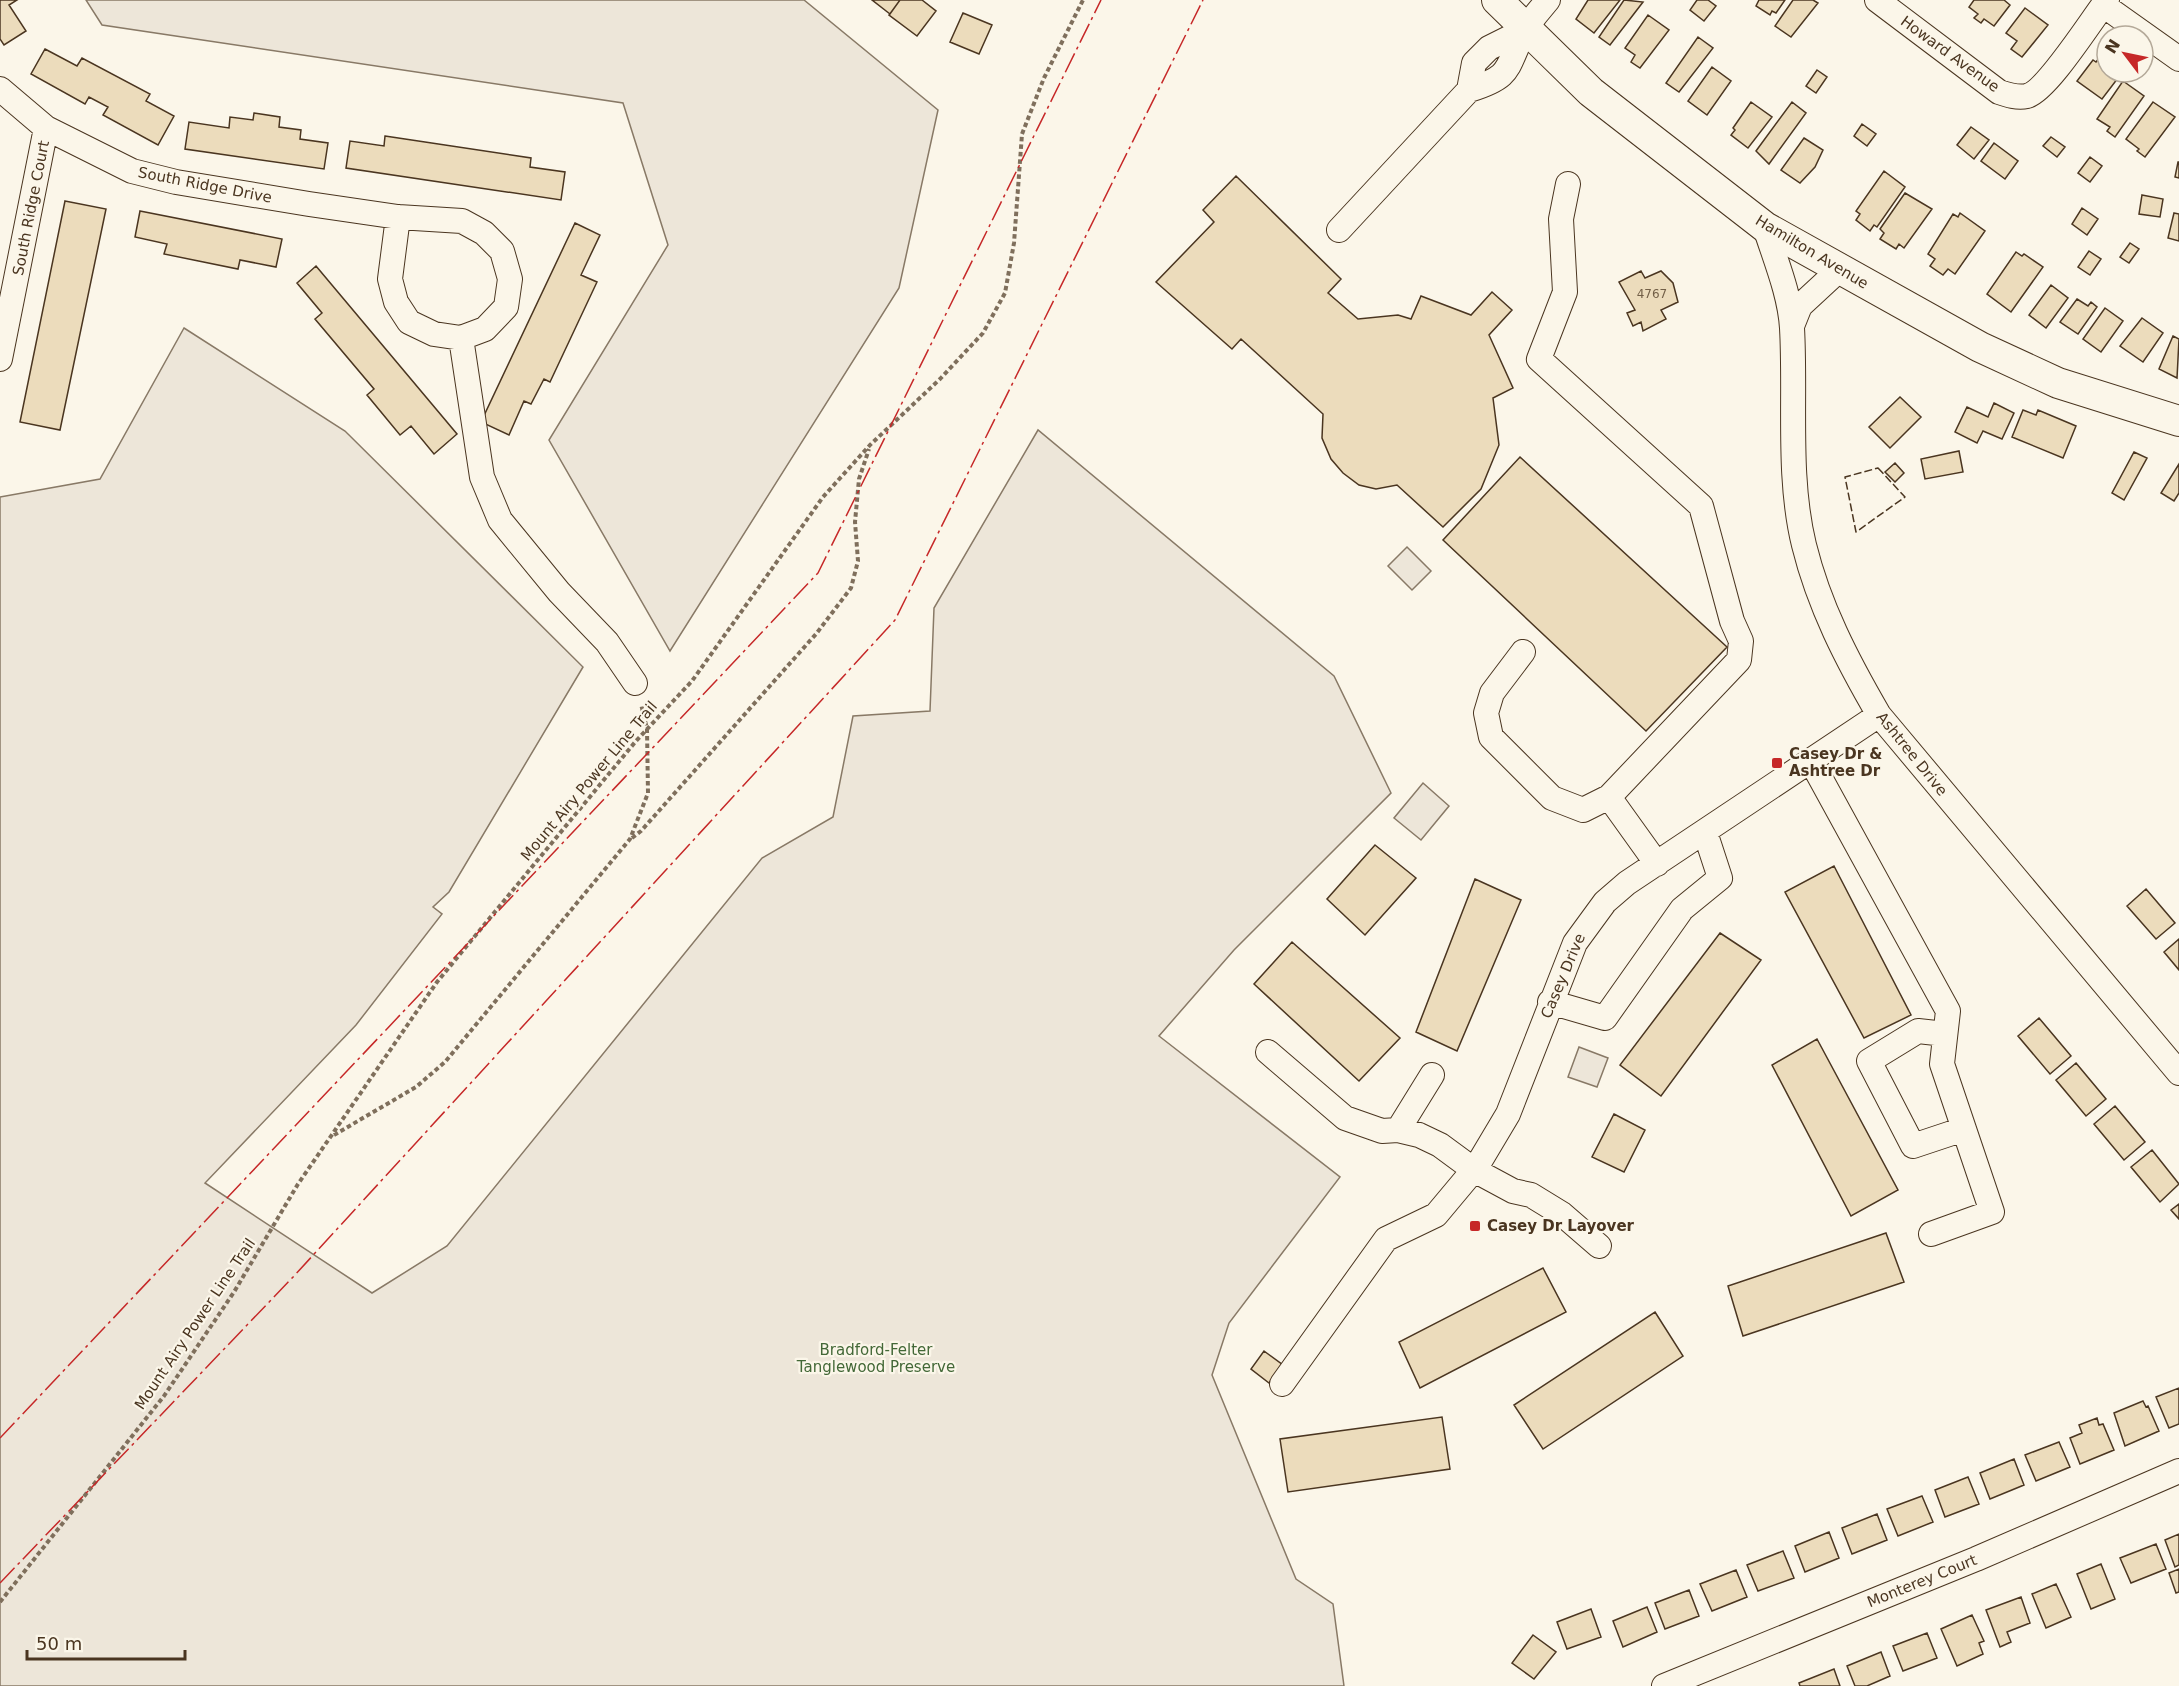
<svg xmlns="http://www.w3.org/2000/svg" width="2179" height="1686" viewBox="0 0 2179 1686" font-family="'DejaVu Sans',sans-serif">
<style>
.green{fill:#ede6d9;stroke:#887966;stroke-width:1.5}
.building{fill:#ecdcbc;stroke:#4a3520;stroke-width:1.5}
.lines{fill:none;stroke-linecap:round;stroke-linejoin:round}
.minor-casing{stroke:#4a3520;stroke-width:26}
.major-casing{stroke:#4a3520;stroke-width:32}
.path{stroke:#7f6f5c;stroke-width:4;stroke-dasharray:4.5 3;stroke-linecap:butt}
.minor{stroke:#fbf6e9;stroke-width:24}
.major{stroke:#fbf6e9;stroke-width:30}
.fence{stroke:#4a3520;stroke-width:1.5;stroke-dasharray:8 3;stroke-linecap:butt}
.power{stroke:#c62828;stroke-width:1.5;stroke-dasharray:21 4.5 3 4.5;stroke-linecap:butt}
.poi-dot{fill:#c62828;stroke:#fbf6e9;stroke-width:2}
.labels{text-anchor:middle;stroke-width:4.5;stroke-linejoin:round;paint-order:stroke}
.number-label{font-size:12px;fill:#725f47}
.street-label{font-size:15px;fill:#4a3520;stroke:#fbf6e9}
.poi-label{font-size:15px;font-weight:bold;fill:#4a3520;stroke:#fbf6e9;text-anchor:start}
.park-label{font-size:15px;fill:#436837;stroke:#fbf6e9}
</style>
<rect width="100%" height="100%" fill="#fbf6e9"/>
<path class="green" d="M 86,0 L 804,0 L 938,110 L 899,288 L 670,651 L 549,440 L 668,245 L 623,103 L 102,25 Z
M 184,328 L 345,431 L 583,667 L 449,892 L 433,907 L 442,914 L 356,1025 L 205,1183 L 372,1293 L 447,1246 L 762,858 L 833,817 L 853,716 L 930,711 L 934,608 L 1038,430 L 1334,676 L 1391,793 L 1234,950 L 1159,1036 L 1340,1177 L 1229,1323 L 1212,1375 L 1296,1579 L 1333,1604 L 1344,1686 L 0,1686 L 0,497 L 100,479 Z
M 1407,547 L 1431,571 L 1412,590 L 1388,566 Z
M 1423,783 L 1449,806 L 1421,840 L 1394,818 Z
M 1579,1047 L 1608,1058 L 1597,1087 L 1568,1077 Z"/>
<path class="building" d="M 0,0 L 17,0 L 9,5 L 26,31 L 4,45 L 0,39 Z
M 872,0 L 900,0 L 890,14 Z
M 900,0 L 922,0 L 936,11 L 917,36 L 889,15 Z
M 1588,0 L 1620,0 L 1594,33 L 1576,19 Z
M 1624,0 L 1643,2 L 1610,45 L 1599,37 Z
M 1697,0 L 1708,0 L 1716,6 L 1704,21 L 1690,10 Z
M 1759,0 L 1785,0 L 1776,13 L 1772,11 L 1770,15 L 1756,6 Z
M 1793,0 L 1813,0 L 1818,3 L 1791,37 L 1775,26 Z
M 1974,0 L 2004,0 L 2010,5 L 1994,26 L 1984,19 L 1981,23 L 1974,18 L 1978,14 L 1969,7 Z
M 2025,8 L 2048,25 L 2022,57 L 2011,49 L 2017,41 L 2006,33 Z
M 963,13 L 992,25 L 979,54 L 950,42 Z
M 1648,15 L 1669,30 L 1640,68 L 1631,62 L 1635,55 L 1625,48 Z
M 1698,37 L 1713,48 L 1679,92 L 1666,83 Z
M 45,49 L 77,66 L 82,58 L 150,94 L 146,101 L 174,116 L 158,145 L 103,115 L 108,107 L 89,97 L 85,104 L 31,74 Z
M 2100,57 L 2107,62 L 2107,72 L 2118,78 L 2102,99 L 2077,81 L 2093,60 L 2096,62 Z
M 1712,67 L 1731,81 L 1707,115 L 1688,101 Z
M 1817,70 L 1827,77 L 1816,93 L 1806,86 Z
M 2123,81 L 2144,96 L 2115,137 L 2107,131 L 2110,127 L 2097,119 Z
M 1751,102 L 1772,117 L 1748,148 L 1731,135 L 1735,130 L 1733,128 Z
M 1792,102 L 1806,113 L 1769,164 L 1756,151 Z
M 2153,102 L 2175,117 L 2145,157 L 2137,151 L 2139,149 L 2126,139 Z
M 254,113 L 280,117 L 279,127 L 301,130 L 300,139 L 328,143 L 324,169 L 185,149 L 189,122 L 229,128 L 230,117 L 253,120 Z
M 1862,124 L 1876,134 L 1867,146 L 1854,136 Z
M 1971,127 L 1989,140 L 1974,159 L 1957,145 Z
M 385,136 L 531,158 L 530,167 L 565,172 L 561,200 L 346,168 L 350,141 L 384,146 Z
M 2051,137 L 2065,147 L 2057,157 L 2043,146 Z
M 1804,138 L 1823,150 L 1815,167 L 1800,183 L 1781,170 Z
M 1994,143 L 2018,161 L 2005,179 L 1981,161 Z
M 2090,157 L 2102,166 L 2090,182 L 2078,173 Z
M 2178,162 L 2179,162 L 2179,178 L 2175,177 Z
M 1884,171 L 1905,187 L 1877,227 L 1874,225 L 1870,231 L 1856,220 L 1860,214 L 1856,211 Z
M 1236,176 L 1341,279 L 1328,293 L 1358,319 L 1398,315 L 1411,319 L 1421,296 L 1471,315 L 1492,292 L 1512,310 L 1489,335 L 1513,388 L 1493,398 L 1499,445 L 1481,489 L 1443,527 L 1397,485 L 1376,489 L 1359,485 L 1343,473 L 1331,459 L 1322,438 L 1323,414 L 1241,339 L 1232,349 L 1156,282 L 1214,222 L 1203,210 Z
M 1905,193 L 1932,209 L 1904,248 L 1899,244 L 1896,249 L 1880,239 L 1884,233 L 1880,229 Z
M 2142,195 L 2163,199 L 2160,217 L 2139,214 Z
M 65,201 L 106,209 L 60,430 L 20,422 Z
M 2082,208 L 2098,219 L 2087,235 L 2072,224 Z
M 140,211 L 282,239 L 276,267 L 240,260 L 238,269 L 164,254 L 167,244 L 135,237 Z
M 1960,213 L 1985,231 L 1955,274 L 1948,269 L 1943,275 L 1930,266 L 1935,259 L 1928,254 L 1953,214 L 1958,217 Z
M 2174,213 L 2179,214 L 2179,241 L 2168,238 Z
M 575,223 L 600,235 L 581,275 L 597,282 L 550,382 L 544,379 L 531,404 L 524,401 L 509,435 L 481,422 Z
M 2130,243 L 2139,249 L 2129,263 L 2120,257 Z
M 2089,251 L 2101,259 L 2090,275 L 2078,267 Z
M 2016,252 L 2022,256 L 2024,254 L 2043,267 L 2011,312 L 1987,294 Z
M 316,266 L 457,434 L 434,454 L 411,426 L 400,435 L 367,395 L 374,389 L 315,319 L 322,313 L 297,283 Z
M 1641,271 L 1645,278 L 1661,271 L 1673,283 L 1678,302 L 1661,310 L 1666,319 L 1643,331 L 1641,322 L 1633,326 L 1627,313 L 1635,310 L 1619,282 Z
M 2051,285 L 2068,298 L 2046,328 L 2029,315 Z
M 2077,299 L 2088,306 L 2091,302 L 2097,307 L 2078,334 L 2060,322 Z
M 2105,308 L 2123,321 L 2101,352 L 2083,339 Z
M 2142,318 L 2163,333 L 2143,362 L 2120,346 Z
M 2173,336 L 2179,339 L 2177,378 L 2159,369 Z
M 1900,397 L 1921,417 L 1890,448 L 1869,427 Z
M 1994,403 L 2014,413 L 2002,439 L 1983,431 L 1977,443 L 1955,432 L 1967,407 L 1988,417 Z
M 2023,410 L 2036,415 L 2038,410 L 2076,426 L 2063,458 L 2012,437 Z
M 1959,451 L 1963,472 L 1925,479 L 1921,459 Z
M 2134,452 L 2147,458 L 2124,500 L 2112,493 Z
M 1520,457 L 1727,647 L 1646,731 L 1443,540 Z
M 1895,463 L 1904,473 L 1895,482 L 1885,472 Z
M 2179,464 L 2179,493 L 2174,501 L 2161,493 Z
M 1375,845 L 1416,878 L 1365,935 L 1327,899 Z
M 1834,866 L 1911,1015 L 1864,1038 L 1785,892 Z
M 1475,879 L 1521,900 L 1457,1051 L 1416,1032 Z
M 2146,889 L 2175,923 L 2156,939 L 2127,906 Z
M 1720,933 L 1761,960 L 1661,1096 L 1620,1065 Z
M 2179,939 L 2179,970 L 2164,952 Z
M 1292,942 L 1400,1038 L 1359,1081 L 1254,984 Z
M 2039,1018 L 2071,1056 L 2050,1074 L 2018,1036 Z
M 1817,1039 L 1898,1190 L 1851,1216 L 1772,1065 Z
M 2076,1063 L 2106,1099 L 2086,1116 L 2056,1080 Z
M 2115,1106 L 2145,1142 L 2124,1160 L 2094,1124 Z
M 1614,1114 L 1645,1130 L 1624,1172 L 1592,1157 Z
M 2152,1150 L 2179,1184 L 2160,1202 L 2131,1167 Z
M 2179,1204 L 2179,1219 L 2171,1210 Z
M 1886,1233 L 1904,1282 L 1743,1336 L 1728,1286 Z
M 1543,1268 L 1566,1312 L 1420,1388 L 1399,1342 Z
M 1655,1312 L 1683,1356 L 1543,1449 L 1514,1405 Z
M 1264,1351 L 1283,1365 L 1269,1383 L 1251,1369 Z
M 2179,1388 L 2179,1424 L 2169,1428 L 2156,1397 Z
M 2143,1401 L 2146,1407 L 2148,1406 L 2159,1431 L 2125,1446 L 2114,1413 Z
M 1442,1417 L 1450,1469 L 1288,1492 L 1280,1439 Z
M 2097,1418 L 2099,1425 L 2103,1424 L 2114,1450 L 2080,1464 L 2070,1438 L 2082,1433 L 2079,1425 Z
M 2059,1442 L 2070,1467 L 2036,1481 L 2025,1455 Z
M 2014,1459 L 2024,1485 L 1990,1499 L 1980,1473 Z
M 1968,1477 L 1979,1504 L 1945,1517 L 1935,1490 Z
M 1922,1496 L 1933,1522 L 1898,1536 L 1887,1509 Z
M 1877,1514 L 1887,1540 L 1852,1554 L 1842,1528 Z
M 1829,1532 L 1839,1558 L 1805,1572 L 1795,1546 Z
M 2179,1534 L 2179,1565 L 2175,1567 L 2165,1540 Z
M 2156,1544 L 2166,1569 L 2131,1583 L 2120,1558 Z
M 1783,1551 L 1794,1578 L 1758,1591 L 1747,1565 Z
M 2101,1564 L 2115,1599 L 2091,1609 L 2077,1574 Z
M 2179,1569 L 2179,1592 L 2176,1593 L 2169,1573 Z
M 1736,1570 L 1747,1597 L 1712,1611 L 1700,1584 Z
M 2056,1584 L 2071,1617 L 2046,1628 L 2032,1594 Z
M 1689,1590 L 1699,1616 L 1665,1629 L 1655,1603 Z
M 2021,1597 L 2030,1623 L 2007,1632 L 2011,1642 L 2000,1647 L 1986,1610 Z
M 1647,1607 L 1657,1632 L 1623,1647 L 1613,1621 Z
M 1591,1609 L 1601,1637 L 1567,1649 L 1557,1622 Z
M 1972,1615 L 1984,1641 L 1979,1643 L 1983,1654 L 1957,1666 L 1941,1629 Z
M 1927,1633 L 1937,1658 L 1903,1671 L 1893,1646 Z
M 1533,1635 L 1556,1652 L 1534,1679 L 1512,1663 Z
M 1881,1652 L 1890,1676 L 1867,1686 L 1855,1686 L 1847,1666 Z
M 1834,1669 L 1840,1686 L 1800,1686 L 1799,1683 Z"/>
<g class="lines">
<defs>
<path id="minor" d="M 1877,0 L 1999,92 C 2008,95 2017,98 2027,96 C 2047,91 2092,19 2107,0
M 2103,5 L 2179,59
M 0,89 L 46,128 L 132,171 L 176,182 L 309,204 L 398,217 L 462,221 L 484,233 L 502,251 L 510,279 L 506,307 L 485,329 L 461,338 L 434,334 L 409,322 L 396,302 L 390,279 L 398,217
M 1469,90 L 1474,63 L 1489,48 L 1525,30
M 1568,184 L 1561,219 L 1565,292 L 1539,359 L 1701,506 L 1732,621 L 1741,641 L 1739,660 L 1609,797 L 1657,864
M 1765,227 C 1775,259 1790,294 1792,328 C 1796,398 1787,476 1804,545 C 1819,606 1847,660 1879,715 L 2179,1073
M 1339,230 L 1469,90 C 1515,76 1505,67 1525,31 C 1530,20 1540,10 1548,0
M 1792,326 L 1800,306 L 1840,269
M 461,338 L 482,477 L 500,520 L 559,592 L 607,642 L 635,683
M 0,359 L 46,128
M 1523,652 L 1492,693 L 1486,713 L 1491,737 L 1552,798 L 1583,810 L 1609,797
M 1811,761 L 1948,1011 L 1942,1064 L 1992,1212 L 1931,1234
M 1550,1002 L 1605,1018 L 1682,909 L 1720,878 L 1705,832
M 1945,1034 L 1918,1031 L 1869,1061 L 1913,1146 L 1964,1129
M 1268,1052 L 1345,1118 L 1382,1131 L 1398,1130 L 1419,1135 L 1440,1145 L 1474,1170 L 1513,1191 L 1531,1195 L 1562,1214 L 1599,1246
M 1398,1130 L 1432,1075
M 1282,1384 L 1386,1239 L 1436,1215 L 1477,1166 L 1508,1114 L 1575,943 L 1605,902 L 1627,883 L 1879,715
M 1664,1686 L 1976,1559 L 2179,1471"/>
<path id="major" d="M 1497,0 L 1591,92 L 1765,227 L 1980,347 L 2058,383 L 2179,421"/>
</defs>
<use href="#minor" class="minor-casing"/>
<use href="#major" class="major-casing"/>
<path class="path" d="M 632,838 L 641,831 L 816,634 L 851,588 L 858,561 L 855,522 L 859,479 L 869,449
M 334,1135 L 416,1087 L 445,1062 L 630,839 L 648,793 L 647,729 L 641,704
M 0,1602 L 164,1396 L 234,1292 L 298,1184 L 437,982 L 636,741 L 692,681 L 823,497 L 870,445 L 940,379 L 983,333 L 1005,293 L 1014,243 L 1022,134 L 1044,78 L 1083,0"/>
<use href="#minor" class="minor"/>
<use href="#major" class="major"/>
<path class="fence" d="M 1878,468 L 1905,497 L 1856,532 L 1845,477 Z"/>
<path class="power" d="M 0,1438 L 818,573 L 1101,0
M 0,1583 L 294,1276 L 895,620 L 1203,0"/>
</g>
<g class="poi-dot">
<rect x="1771" y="757" width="12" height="12" rx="3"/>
<rect x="1469" y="1220" width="12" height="12" rx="3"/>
</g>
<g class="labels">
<g class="number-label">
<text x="1652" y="298">4767</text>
</g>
<g class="street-label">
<text transform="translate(1950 54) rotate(36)" y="5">Howard Avenue</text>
<text transform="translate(205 185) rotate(11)" y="5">South Ridge Drive</text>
<text transform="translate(31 208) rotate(-79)" y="5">South Ridge Court</text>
<text transform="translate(1812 252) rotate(31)" y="5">Hamilton Avenue</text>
<text transform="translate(1912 754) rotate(51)" y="5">Ashtree Drive</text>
<text transform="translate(589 781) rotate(-50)" y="5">Mount Airy Power Line Trail</text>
<text transform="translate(1563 976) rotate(-67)" y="5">Casey Drive</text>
<text transform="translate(195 1324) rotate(-56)" y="5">Mount Airy Power Line Trail</text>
<text transform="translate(1922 1581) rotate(-22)" y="5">Monterey Court</text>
</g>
<g class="poi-label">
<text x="1789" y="759">Casey Dr &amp;<tspan x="1789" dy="17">Ashtree Dr</tspan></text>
<text x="1487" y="1231">Casey Dr Layover</text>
</g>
<g class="park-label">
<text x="876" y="1355">Bradford-Felter<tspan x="876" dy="17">Tanglewood Preserve</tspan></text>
</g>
</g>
<g transform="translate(2125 54) rotate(302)"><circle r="28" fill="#fbf6e9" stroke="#b4a999" stroke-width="1.5"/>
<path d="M0-4.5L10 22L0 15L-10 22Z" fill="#c62828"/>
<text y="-9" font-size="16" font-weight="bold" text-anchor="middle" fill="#4a3520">N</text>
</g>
<path d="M27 1650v9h158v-9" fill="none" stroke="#4a3520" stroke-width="3"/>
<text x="36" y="1650" font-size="18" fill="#4a3520" stroke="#fbf6e9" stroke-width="4.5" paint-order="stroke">50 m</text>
</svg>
